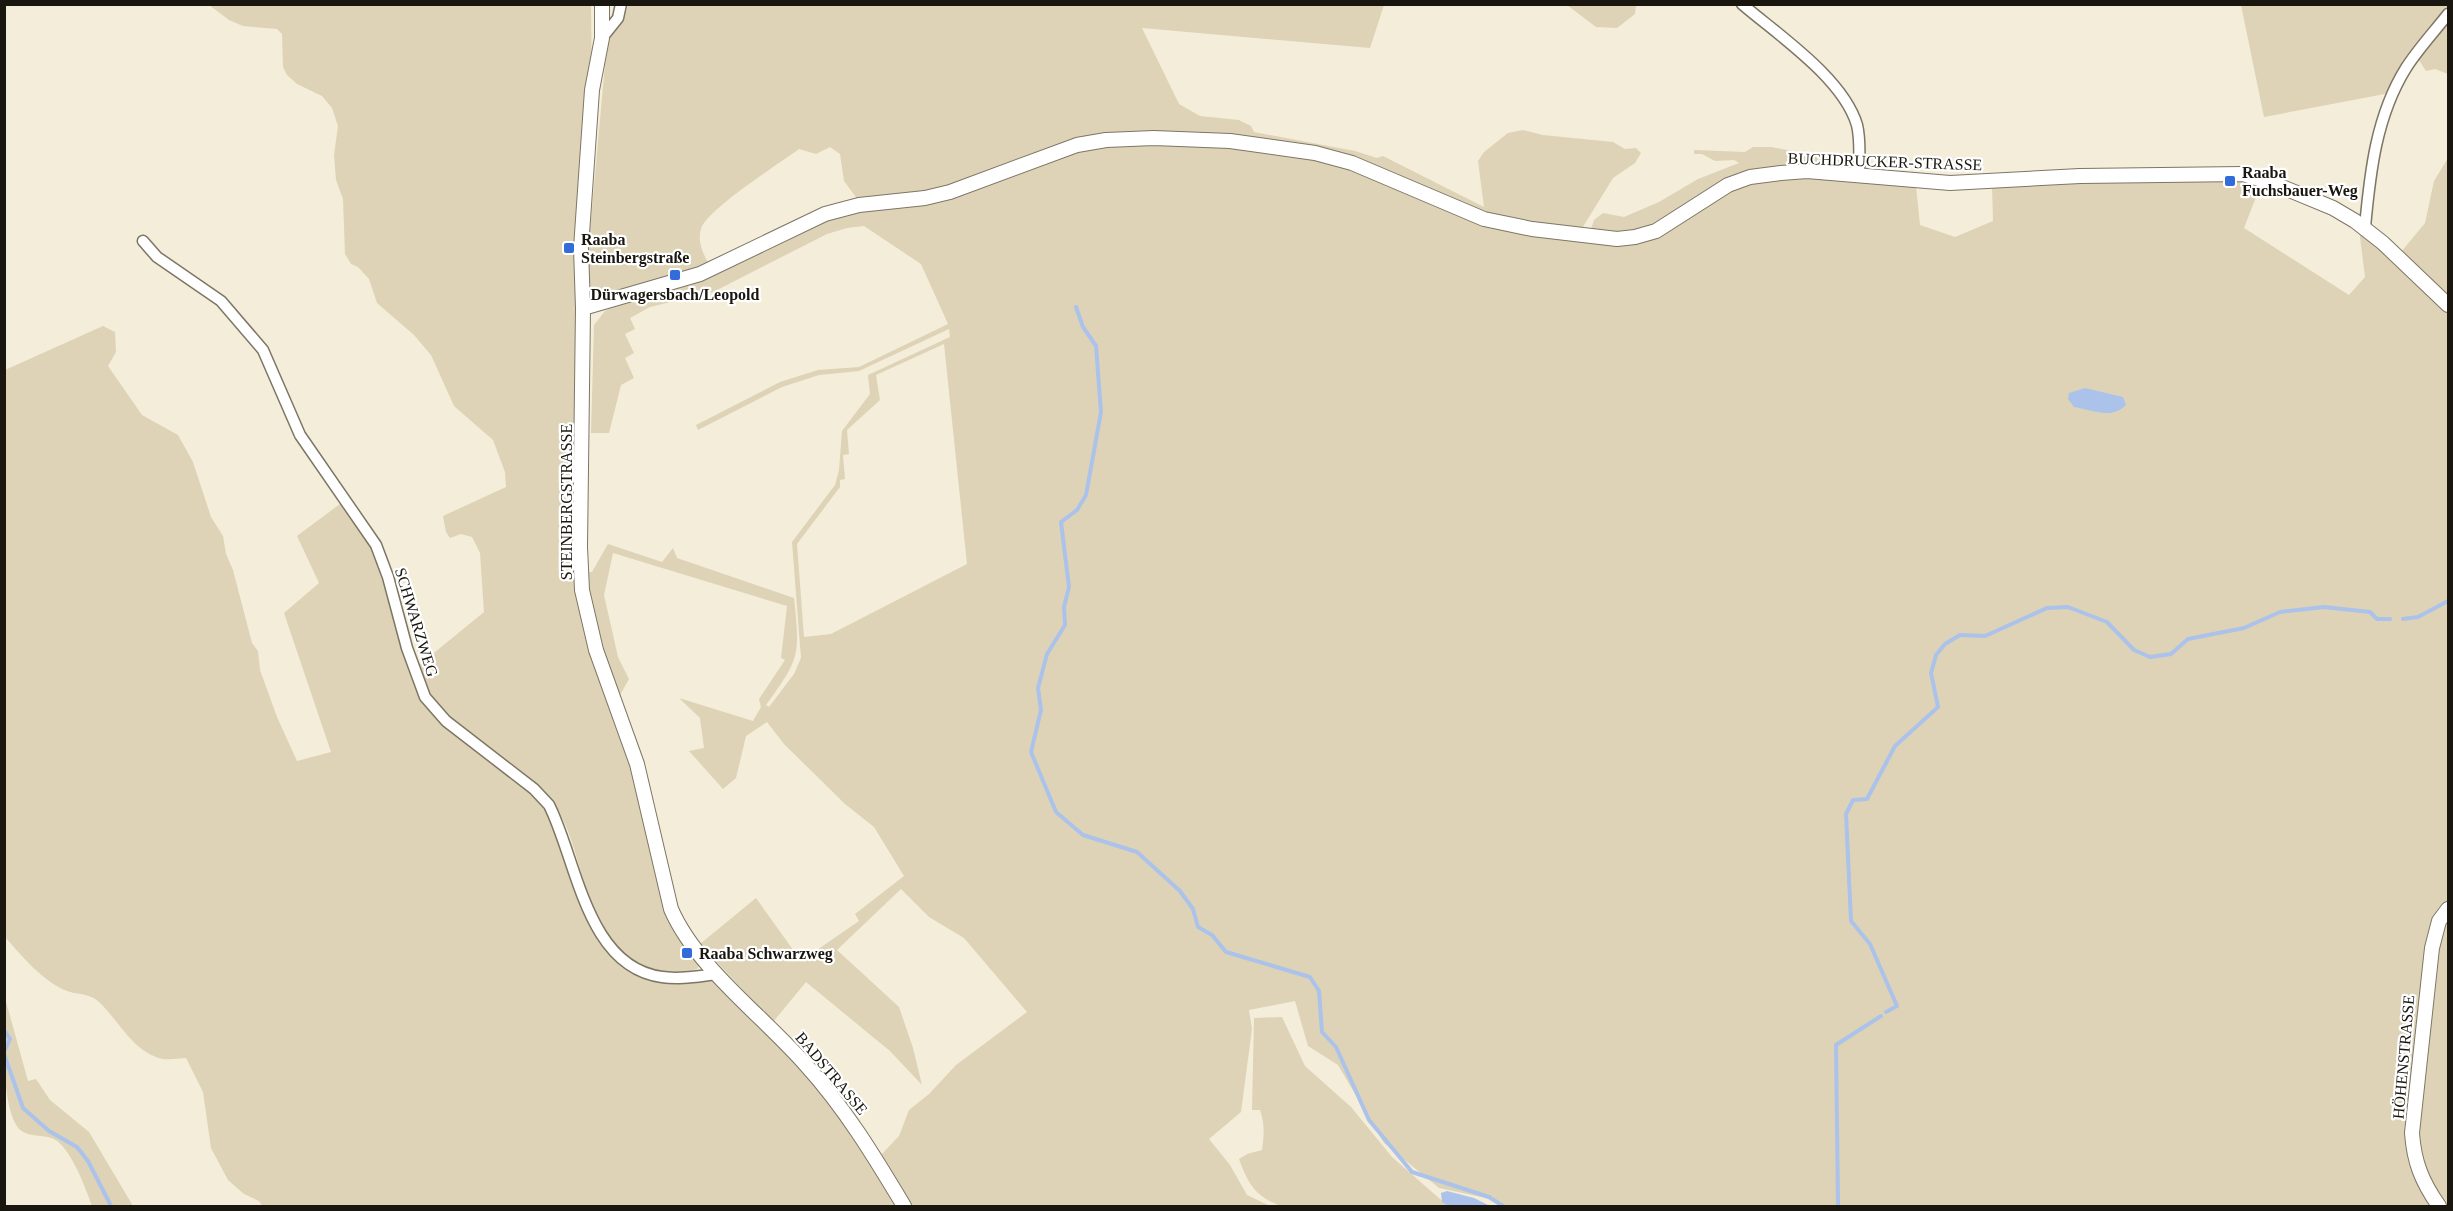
<svg xmlns="http://www.w3.org/2000/svg" width="2453" height="1211" viewBox="0 0 2453 1211" font-family="'Times New Roman',serif">
<style>
.green{fill:#ded3b6;fill-rule:evenodd}
.water{fill:#abc2eb}
.lines{fill:none;stroke-linecap:round;stroke-linejoin:round}
.stream{stroke:#abc2eb;stroke-width:4}
.minor-casing{stroke:#7d7665;stroke-width:13}
.tertiary-casing{stroke:#7d7665;stroke-width:16}
.minor{stroke:#fff;stroke-width:10}
.tertiary{stroke:#fff;stroke-width:14}
.poi-dot{fill:#326cdb;stroke:#fff;stroke-width:2}
.labels{text-anchor:middle;stroke-width:4.5;stroke-linejoin:round;paint-order:stroke}
.street-label{font-size:16px;fill:#18160f;stroke:#fff}
.poi-label{font-size:16px;font-weight:bold;fill:#18160f;stroke:#fff;text-anchor:start}
</style>
<rect width="100%" height="100%" fill="#f4edd9"/>
<path class="green" d="M 2448,4 L 2448,9 L 2412,53 L 2390,93 L 2264,117 L 2241,5 Z
M 209,5 L 591,5 L 592,90 L 581,248 L 579,606 L 591,652 L 632,765 L 666,910 L 700,965 L 697,969 C 674,975 656,974 636,962 C 574,926 589,840 545,792 C 511,756 457,737 430,695 C 424,687 421,675 418,666 L 484,612 L 480,553 L 472,537 L 461,534 L 450,538 L 446,532 L 443,516 L 506,487 L 505,472 L 493,440 L 454,406 L 431,355 L 414,335 L 377,303 L 369,279 L 358,267 L 351,264 L 345,254 L 343,199 L 336,180 L 334,155 L 338,126 L 332,108 L 322,96 L 297,84 L 287,75 L 283,67 L 282,34 L 277,29 L 243,26 L 229,20 Z
M 628,5 L 1384,5 L 1370,48 L 1142,28 L 1179,104 L 1200,116 L 1239,120 L 1251,126 L 1254,132 L 1355,151 L 1377,158 L 1383,156 L 1484,207 L 1478,161 L 1484,152 L 1508,133 L 1523,130 L 1543,135 L 1613,142 L 1625,149 L 1636,148 L 1641,153 L 1635,163 L 1613,178 L 1581,230 L 1533,224 L 1486,214 L 1333,151 L 1076,139 L 949,187 L 924,193 L 858,200 L 844,181 L 840,154 L 830,147 L 816,154 L 799,149 C 780,163 706,210 701,229 C 697,241 703,254 709,264 L 583,308 L 607,42 L 624,20 Z
M 1567,5 L 1636,5 L 1635,14 L 1617,28 L 1596,27 Z
M 2448,19 L 2448,74 L 2435,69 L 2426,71 L 2417,57 Z
M 1194,143 L 1331,161 L 1440,207 L 1617,243 L 1742,185 L 1793,176 L 1916,186 L 1920,225 L 1955,237 L 1993,221 L 1992,186 L 2080,180 L 2231,178 L 2261,184 L 2244,228 L 2349,295 L 2365,277 L 2359,229 L 2448,311 L 2448,901 L 2434,918 L 2427,947 L 2407,1133 C 2409,1162 2416,1182 2432,1206 L 1500,1206 L 1491,1199 L 1439,1188 L 1384,1143 L 1338,1065 L 1308,1046 L 1295,1001 L 1249,1010 L 1252,1029 L 1241,1112 L 1209,1139 L 1230,1165 L 1247,1195 L 1270,1206 L 262,1206 L 259,1201 L 244,1194 L 228,1180 L 211,1148 L 203,1092 L 186,1058 C 179,1058 170,1060 163,1059 C 133,1053 118,1019 98,1001 C 89,993 78,995 67,991 C 42,981 22,956 5,937 L 5,370 L 103,326 L 115,332 L 116,352 L 108,366 L 142,415 L 178,435 L 193,462 L 211,517 L 223,536 L 226,554 L 233,570 L 252,643 L 258,651 L 260,670 L 277,717 L 297,761 L 331,752 L 284,613 L 319,583 L 297,536 L 344,501 L 373,546 L 423,699 L 546,806 L 588,917 L 643,974 L 715,979 L 819,1088 L 877,1169 L 881,1155 L 899,1136 L 909,1110 L 929,1094 L 956,1065 L 1027,1012 L 964,938 L 929,917 L 901,889 L 837,950 L 899,1007 L 913,1048 L 922,1085 L 890,1051 L 806,982 L 773,1022 L 700,944 L 756,898 L 801,961 L 859,921 L 855,914 L 904,876 L 874,827 L 845,804 L 784,744 L 767,722 L 746,736 L 736,778 L 723,789 L 689,751 L 704,748 L 700,718 L 679,698 L 753,721 L 761,707 L 759,699 L 785,660 L 781,658 L 787,606 L 613,553 L 604,595 L 618,657 L 629,679 L 620,695 L 592,616 L 587,572 L 592,572 L 608,544 L 662,562 L 673,548 L 677,558 L 794,598 C 800,656 800,658 766,705 L 769,707 L 794,674 L 801,658 L 792,542 L 835,485 L 839,470 L 842,431 L 870,394 L 868,375 L 950,337 L 949,329 L 859,371 L 819,375 L 782,387 L 698,430 L 696,425 L 780,382 L 818,370 L 859,367 L 948,324 L 921,264 L 864,226 L 847,228 L 827,234 L 713,292 L 650,307 L 630,318 L 635,329 L 625,334 L 634,353 L 625,358 L 634,378 L 621,385 L 609,433 L 591,433 L 594,325 L 605,311 L 617,304 L 826,218 L 882,207 L 1092,146 ZM 944,344 L 967,564 L 831,634 L 804,637 L 797,544 L 840,487 L 840,480 L 845,479 L 843,455 L 849,454 L 847,430 L 880,400 L 876,375 Z
M 1753,147 L 1771,147 L 1848,162 L 1856,151 L 1855,162 L 1848,168 L 1763,169 L 1648,229 L 1617,233 L 1591,229 L 1594,220 L 1603,213 L 1624,217 L 1659,202 L 1698,179 L 1739,163 L 1734,160 L 1715,161 L 1702,154 L 1694,154 L 1694,150 L 1745,152 Z
M 2448,158 L 2448,297 L 2401,252 L 2425,223 L 2434,181 Z
M 2448,919 L 2448,1206 C 2427,1188 2420,1160 2419,1133 L 2438,949 L 2444,923 Z
M 5,998 L 28,1081 L 36,1079 L 50,1100 L 89,1132 L 133,1206 L 92,1206 C 86,1189 71,1148 54,1139 C 43,1134 29,1138 19,1129 C 0,1106 4,1030 5,998 Z
M 1282,1017 L 1305,1066 L 1351,1107 L 1392,1157 L 1448,1206 L 1281,1206 C 1256,1197 1248,1184 1239,1159 L 1247,1154 L 1262,1150 C 1264,1136 1265,1124 1260,1110 L 1252,1110 L 1254,1018 Z"/>
<path class="water" d="M 2085,388 L 2123,397 L 2126,405 C 2111,420 2093,410 2074,407 L 2068,399 L 2069,393 Z
M 1447,1191 L 1474,1198 L 1490,1206 L 1448,1206 L 1442,1202 L 1441,1193 Z"/>
<g class="lines">
<path class="stream" d="M 1076,307 L 1083,327 L 1096,346 L 1101,412 L 1086,495 L 1077,510 L 1061,522 L 1069,587 L 1064,607 L 1065,625 L 1047,654 L 1038,688 L 1041,710 L 1031,752 L 1056,812 L 1083,835 L 1137,852 L 1180,891 L 1193,909 L 1198,927 L 1212,935 L 1226,952 L 1310,977 L 1319,991 L 1322,1032 L 1336,1047 L 1369,1120 L 1412,1172 L 1489,1197 L 1503,1206
M 2403,619 L 2418,617 L 2448,601
M 1886,1012 L 1897,1006 L 1870,944 L 1851,921 L 1846,814 L 1853,800 L 1867,799 L 1895,746 L 1938,707 L 1931,673 L 1936,655 L 1945,644 L 1960,635 L 1985,636 L 2047,608 L 2068,607 L 2107,622 L 2134,650 L 2150,657 L 2171,654 L 2188,639 L 2244,628 L 2280,612 L 2324,607 L 2370,612 L 2377,619 L 2390,619
M 4,1030 L 10,1039 L 4,1052
M 4,1054 L 23,1108 L 49,1131 L 77,1147 L 88,1161 L 111,1206
M 1838,1206 L 1836,1045 L 1881,1016"/>
<defs>
<path id="minor" d="M 1742,4 C 1778,35 1843,78 1857,125 C 1861,141 1859,160 1859,176
M 602,38 L 618,18 L 621,4
M 2365,227 C 2370,173 2376,116 2406,68 C 2418,49 2434,32 2448,14
M 143,241 L 157,257 L 221,301 L 263,350 L 300,435 L 376,545 L 388,577 L 407,648 L 425,697 L 446,721 L 534,789 L 549,805 C 577,860 586,967 662,977 C 680,980 699,976 717,974"/>
<path id="tertiary" d="M 602,4 L 602,38 L 592,90 L 581,248 L 583,308 L 580,547 L 582,590 L 596,650 L 637,764 L 671,909 C 696,967 763,1016 805,1064 C 845,1108 874,1156 904,1206
M 583,308 L 700,274 L 825,214 L 859,205 L 925,198 L 950,192 L 1077,145 L 1106,140 L 1154,138 L 1230,141 L 1315,153 L 1352,163 L 1484,219 L 1532,229 L 1617,239 L 1635,237 L 1656,231 L 1728,185 L 1750,177 L 1781,173 L 1807,171 L 1950,183 L 2080,176 L 2243,174 L 2275,184 L 2333,208 L 2355,221 L 2383,243 L 2448,305
M 2439,1206 C 2422,1182 2414,1162 2412,1133 L 2432,948 L 2439,921 L 2448,909"/>
</defs>
<use href="#minor" class="minor-casing"/>
<use href="#tertiary" class="tertiary-casing"/>
<use href="#minor" class="minor"/>
<use href="#tertiary" class="tertiary"/>
</g>
<g class="poi-dot">
<rect x="2224" y="175" width="12" height="12" rx="3"/>
<rect x="563" y="242" width="12" height="12" rx="3"/>
<rect x="669" y="269" width="12" height="12" rx="3"/>
<rect x="681" y="947" width="12" height="12" rx="3"/>
</g>
<g class="labels">
<g class="street-label">
<text transform="translate(1885 161) rotate(2)" y="6">BUCHDRUCKER-STRASSE</text>
<text transform="translate(566 502) rotate(-90)" y="6">STEINBERGSTRASSE</text>
<text transform="translate(417 622) rotate(73)" y="6">SCHWARZWEG</text>
<text transform="translate(2403 1057) rotate(-85)" y="6">HÖHENSTRASSE</text>
<text transform="translate(832 1073) rotate(50)" y="6">BADSTRASSE</text>
</g>
<g class="poi-label">
<text x="2242" y="178">Raaba<tspan x="2242" dy="18">Fuchsbauer-Weg</tspan></text>
<text x="581" y="245">Raaba<tspan x="581" dy="18">Steinbergstraße</tspan></text>
<text x="675" y="300" text-anchor="middle">Dürwagersbach/Leopold</text>
<text x="699" y="959">Raaba Schwarzweg</text>
</g>
</g>
<rect width="2453" height="1211" fill="none" stroke="#18160f" stroke-width="12"/>
</svg>
